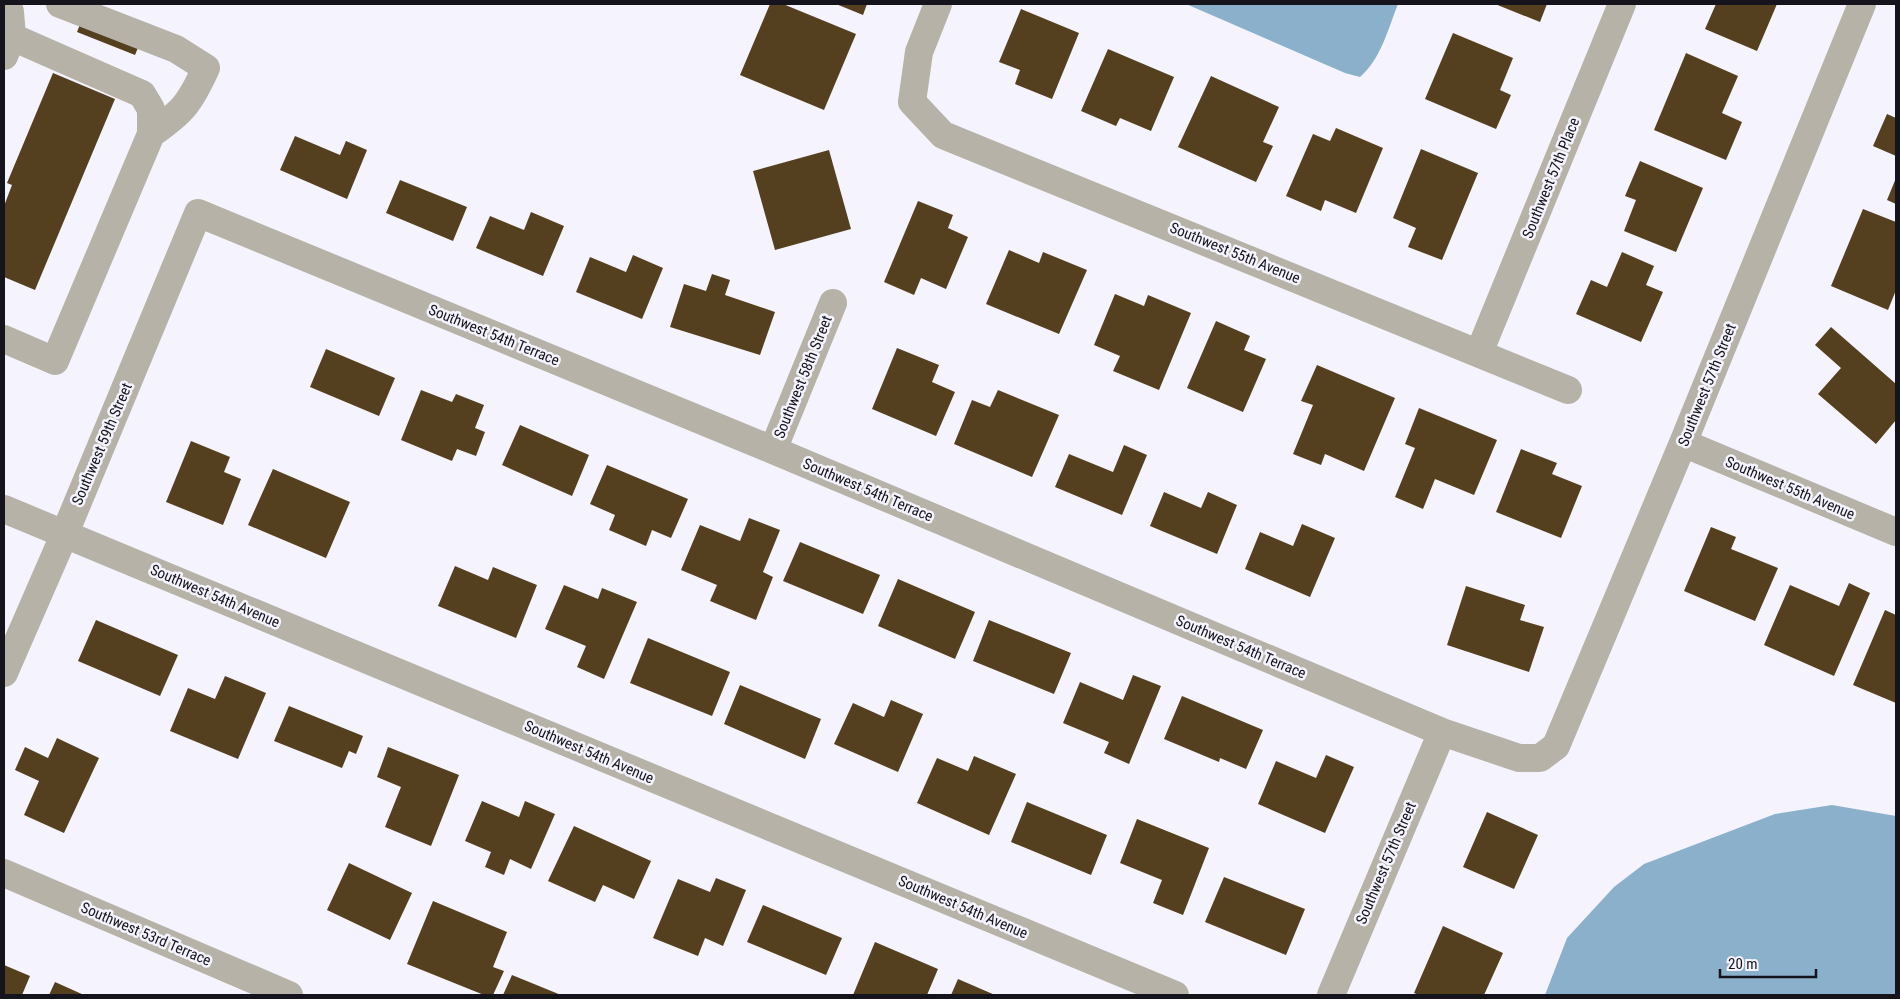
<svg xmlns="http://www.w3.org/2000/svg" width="1900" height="999" viewBox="0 0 1900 999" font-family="'Roboto Condensed',sans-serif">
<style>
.water{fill:#8bb0cc}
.building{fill:#54401e}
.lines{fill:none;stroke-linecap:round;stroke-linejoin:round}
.minor{stroke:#b6b2a7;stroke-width:28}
.labels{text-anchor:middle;stroke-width:5;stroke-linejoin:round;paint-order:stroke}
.street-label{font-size:15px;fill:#15131b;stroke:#f5f3fd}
</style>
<rect width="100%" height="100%" fill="#f5f3fd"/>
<path class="water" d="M 1186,4 L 1398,4 C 1388,29 1381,59 1360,77 L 1345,73 Z
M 1832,805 L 1896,816 L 1896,995 L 1545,995 L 1567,938 L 1614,887 L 1644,864 L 1775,814 Z"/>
<path class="building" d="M 88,4 L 147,26 L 135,55 L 77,32 Z
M 770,4 L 783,4 L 856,34 L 824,110 L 740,75 Z
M 836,4 L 867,4 L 863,15 Z
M 1495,4 L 1547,4 L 1540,22 Z
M 1716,4 L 1777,4 L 1757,51 L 1705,29 Z
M 1021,9 L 1079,33 L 1052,99 L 1015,84 L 1020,70 L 999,62 Z
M 1453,33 L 1513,58 L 1500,90 L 1511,95 L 1496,129 L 1425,99 Z
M 1108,49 L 1174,77 L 1151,131 L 1120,118 L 1116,126 L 1081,111 Z
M 1686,53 L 1738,76 L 1722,113 L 1742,122 L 1726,160 L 1654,130 Z
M 53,73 L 115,99 L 35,290 L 4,277 L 4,206 L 12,185 L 7,183 Z
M 1211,76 L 1279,107 L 1263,142 L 1273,146 L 1256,182 L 1178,147 Z
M 1887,114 L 1896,118 L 1896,156 L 1873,146 Z
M 1336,128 L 1383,148 L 1356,213 L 1325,200 L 1321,211 L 1286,196 L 1313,134 L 1330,141 Z
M 295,136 L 340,155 L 346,141 L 367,150 L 347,199 L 280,170 Z
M 1421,149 L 1478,173 L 1442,260 L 1408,247 L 1416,228 L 1393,218 Z
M 829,150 L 851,229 L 775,250 L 753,171 Z
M 1640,161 L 1703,188 L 1676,252 L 1624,231 L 1636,200 L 1625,196 Z
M 1896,178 L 1896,204 L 1887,200 Z
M 400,180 L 467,207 L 453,241 L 386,213 Z
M 918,201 L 953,215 L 948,228 L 968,237 L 946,289 L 921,278 L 914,295 L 884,282 Z
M 1863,209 L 1896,222 L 1896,290 L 1888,310 L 1831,286 Z
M 531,212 L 564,226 L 543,276 L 476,248 L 490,216 L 524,230 Z
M 1009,250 L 1039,263 L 1043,252 L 1087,270 L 1059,334 L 986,304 Z
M 1622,252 L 1654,266 L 1646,285 L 1663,292 L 1641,342 L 1576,314 L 1591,280 L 1607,287 Z
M 633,255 L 663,268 L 642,319 L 576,292 L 590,257 L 626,272 Z
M 712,274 L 730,280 L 725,295 L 775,312 L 760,355 L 670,327 L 684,284 L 706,291 Z
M 1115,294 L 1144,306 L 1148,295 L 1191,313 L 1159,390 L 1113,371 L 1120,356 L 1094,345 Z
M 1216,321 L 1250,336 L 1244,350 L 1266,359 L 1243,412 L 1187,388 Z
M 1831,327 L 1896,384 L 1896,420 L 1876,444 L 1818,394 L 1841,368 L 1815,345 Z
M 897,348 L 939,365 L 932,382 L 955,392 L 936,436 L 872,409 Z
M 326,349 L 395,378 L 379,416 L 310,387 Z
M 1317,365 L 1395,398 L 1364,471 L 1325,454 L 1321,465 L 1293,454 L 1313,405 L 1301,401 Z
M 421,390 L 452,402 L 456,394 L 484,405 L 475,428 L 485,432 L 476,456 L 457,449 L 452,461 L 401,440 Z
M 998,390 L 1059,415 L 1032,477 L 954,444 L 972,400 L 990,407 Z
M 1419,408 L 1497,440 L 1474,495 L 1435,479 L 1423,509 L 1395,497 L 1415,448 L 1405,444 Z
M 520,425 L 589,455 L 572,496 L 502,465 Z
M 191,441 L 230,457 L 224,472 L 241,479 L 223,525 L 166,502 Z
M 1124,445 L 1147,455 L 1122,515 L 1055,487 L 1069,454 L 1113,472 Z
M 1521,449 L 1557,463 L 1552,474 L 1582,486 L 1561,538 L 1496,512 Z
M 607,465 L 688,499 L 671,538 L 652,530 L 646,546 L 609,530 L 615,515 L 590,504 Z
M 273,469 L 350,502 L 326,558 L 248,525 Z
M 1164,492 L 1201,508 L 1208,492 L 1237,505 L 1217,554 L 1150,526 Z
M 749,518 L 780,530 L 763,572 L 773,577 L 756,620 L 710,601 L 717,585 L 681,570 L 700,525 L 740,541 Z
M 1302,524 L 1335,538 L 1310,597 L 1245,569 L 1260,532 L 1293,546 Z
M 1711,527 L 1736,537 L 1731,549 L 1778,568 L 1755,621 L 1684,591 Z
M 800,542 L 880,575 L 863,614 L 783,581 Z
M 455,566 L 488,580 L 493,567 L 537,585 L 516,638 L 438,606 Z
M 898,579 L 975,612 L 955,659 L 878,626 Z
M 1849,583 L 1870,593 L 1834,676 L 1764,645 L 1790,585 L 1839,606 Z
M 564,585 L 598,599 L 602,588 L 637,602 L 604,679 L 577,667 L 586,646 L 545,629 Z
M 1466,586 L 1525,605 L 1520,620 L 1544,627 L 1529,672 L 1447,645 Z
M 1885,610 L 1896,615 L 1896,703 L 1853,685 Z
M 96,620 L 178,655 L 160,696 L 78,661 Z
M 989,620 L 1071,653 L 1054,694 L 973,661 Z
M 648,638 L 730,672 L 712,716 L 630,683 Z
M 1133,675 L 1161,686 L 1129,764 L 1104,753 L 1109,742 L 1063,723 L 1080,682 L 1123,700 Z
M 225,676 L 266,693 L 238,759 L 170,731 L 188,688 L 215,699 Z
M 740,685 L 821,719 L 805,759 L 724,724 Z
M 1182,696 L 1263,730 L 1246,769 L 1220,758 L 1219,762 L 1164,739 Z
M 891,700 L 923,714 L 898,772 L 834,744 L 853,703 L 884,717 Z
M 289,706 L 363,736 L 356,754 L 349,751 L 342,768 L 274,741 Z
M 57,738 L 99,758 L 64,833 L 24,815 L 39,781 L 15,770 L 25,747 L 48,758 Z
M 388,747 L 459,775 L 431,846 L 385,827 L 401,787 L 377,777 Z
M 1326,755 L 1354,767 L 1325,833 L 1258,804 L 1276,761 L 1316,778 Z
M 974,756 L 1016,774 L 989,835 L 917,803 L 937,758 L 968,771 Z
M 482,801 L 519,817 L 525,801 L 555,814 L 531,869 L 510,859 L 504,875 L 485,867 L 491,852 L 465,841 Z
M 1027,802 L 1107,835 L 1091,875 L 1011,842 Z
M 1487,812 L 1538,835 L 1514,889 L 1463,867 Z
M 1137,819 L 1209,848 L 1183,915 L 1153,903 L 1162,880 L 1120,863 Z
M 574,826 L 651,861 L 634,899 L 603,885 L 595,902 L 548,881 Z
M 349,863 L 412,893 L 390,940 L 327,910 Z
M 1224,877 L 1305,909 L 1286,955 L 1205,922 Z
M 716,878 L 746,890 L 723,946 L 705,938 L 698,956 L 653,938 L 678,879 L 710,892 Z
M 433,901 L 507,932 L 493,967 L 504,971 L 493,995 L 484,995 L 407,964 Z
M 763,905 L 842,938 L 826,975 L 747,942 Z
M 1443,926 L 1503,953 L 1484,995 L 1419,995 L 1414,993 Z
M 875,942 L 938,969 L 927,995 L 853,995 Z
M 4,965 L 30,976 L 22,995 L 4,995 Z
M 512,975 L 561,995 L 503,995 Z
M 958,979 L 995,995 L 951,995 Z
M 55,982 L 84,995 L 49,995 Z"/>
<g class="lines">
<path class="minor" d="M 60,4 L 176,49 L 206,68 C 190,103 183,112 151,134
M 938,4 L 919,52 L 912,102 L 943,135 L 1568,390
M 4,56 L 12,37 L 10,12
M 4,339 L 55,361 L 151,134 L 151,109 L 142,94 L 12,37
M 1479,353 L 1622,4
M 1683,443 L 1896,532
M 773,450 L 833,303
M 4,509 L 1175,995
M 4,673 L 65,533 L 198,213 L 773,450 L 1442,732 L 1519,758 L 1540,758 L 1556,746 L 1683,443 L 1862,4
M 4,873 L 289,995
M 1331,995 L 1442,732"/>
</g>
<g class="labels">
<g class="street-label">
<text transform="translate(1551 178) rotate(-68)" y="5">Southwest 57th Place</text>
<text transform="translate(1235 253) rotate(22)" y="5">Southwest 55th Avenue</text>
<text transform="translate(494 335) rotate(22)" y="5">Southwest 54th Terrace</text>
<text transform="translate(803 377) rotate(-68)" y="5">Southwest 58th Street</text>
<text transform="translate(1707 385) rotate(-68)" y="5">Southwest 57th Street</text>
<text transform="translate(102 444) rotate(-67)" y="5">Southwest 59th Street</text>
<text transform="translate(1790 488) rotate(23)" y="5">Southwest 55th Avenue</text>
<text transform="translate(868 490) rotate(23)" y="5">Southwest 54th Terrace</text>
<text transform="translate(215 596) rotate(23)" y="5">Southwest 54th Avenue</text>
<text transform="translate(1241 647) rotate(23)" y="5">Southwest 54th Terrace</text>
<text transform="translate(589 752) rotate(23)" y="5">Southwest 54th Avenue</text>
<text transform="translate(1386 863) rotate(-67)" y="5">Southwest 57th Street</text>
<text transform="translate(963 907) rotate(23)" y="5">Southwest 54th Avenue</text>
<text transform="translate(146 934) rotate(23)" y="5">Southwest 53rd Terrace</text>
</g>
</g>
<rect width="1900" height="999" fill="none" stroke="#15131b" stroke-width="10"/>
<path d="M1720 969v8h96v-8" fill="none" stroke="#15131b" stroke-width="2.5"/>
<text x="1728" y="969" font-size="15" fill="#15131b" stroke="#f5f3fd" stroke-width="4" paint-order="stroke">20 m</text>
</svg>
